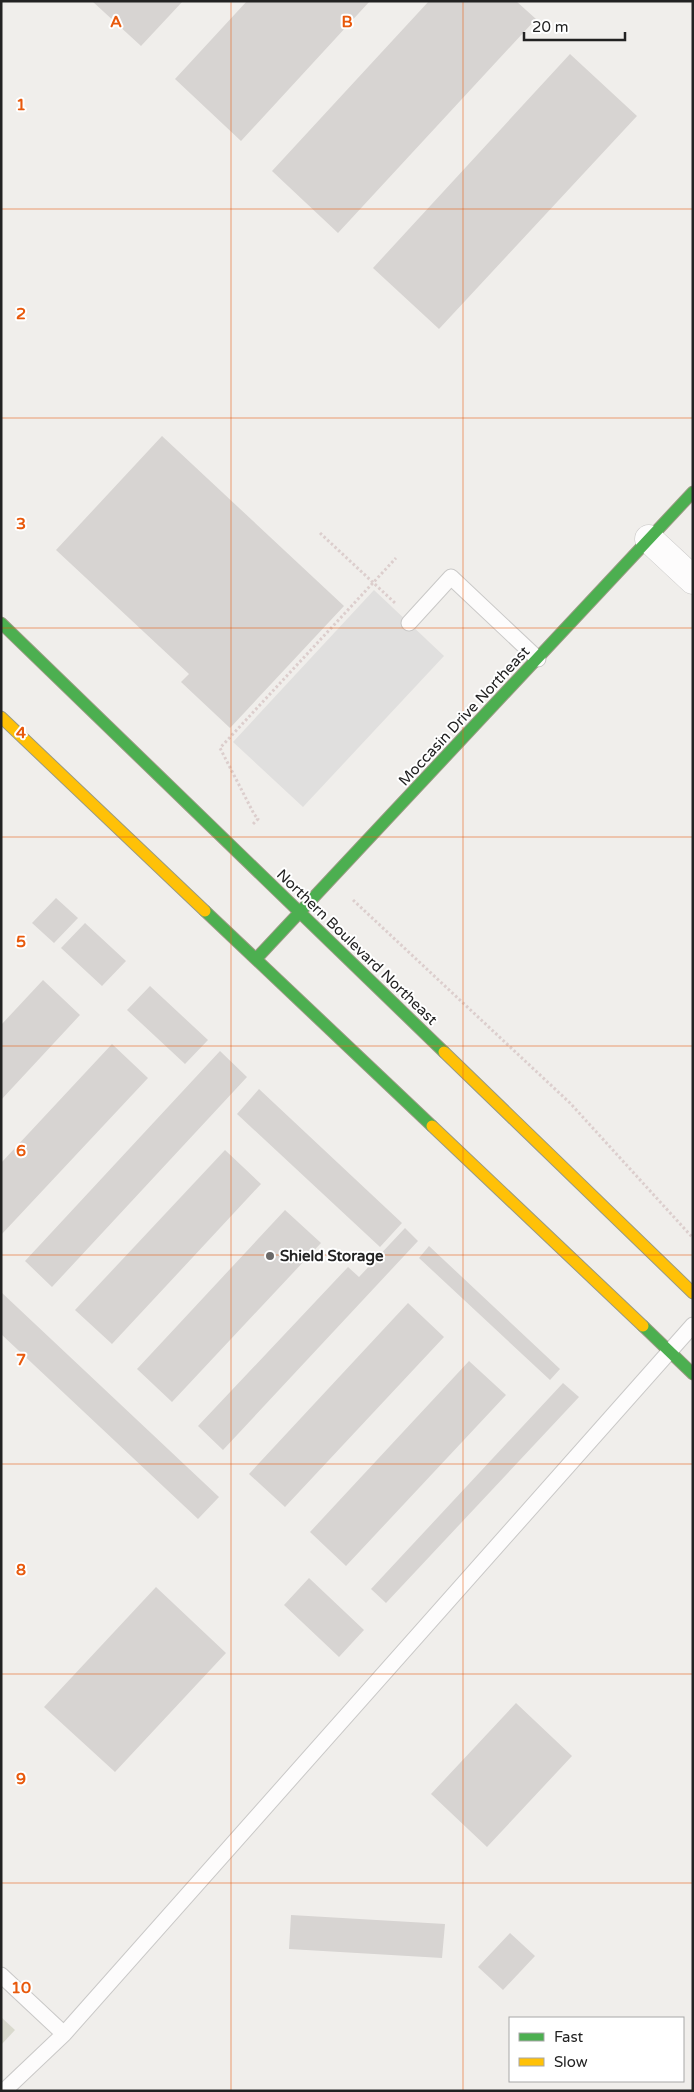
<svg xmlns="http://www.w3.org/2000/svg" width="694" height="2092" viewBox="0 0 694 2092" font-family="'Varela Round',sans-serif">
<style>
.construction{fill:#d9d9cd}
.parking{fill:#e0dfde}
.building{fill:#d7d4d2}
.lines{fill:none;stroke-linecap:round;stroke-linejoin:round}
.lane-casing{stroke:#c9c8c7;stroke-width:17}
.street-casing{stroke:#c9c8c7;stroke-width:29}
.fast-casing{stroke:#999a82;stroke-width:13}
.slow-casing{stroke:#999a82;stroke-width:13}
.path{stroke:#dccecd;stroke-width:3;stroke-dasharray:2.5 2.5;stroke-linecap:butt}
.lane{stroke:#fdfcfc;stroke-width:15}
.street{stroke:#fdfcfc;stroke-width:28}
.fast{stroke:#4caf50;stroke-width:11}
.slow{stroke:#ffc107;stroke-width:11}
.grid{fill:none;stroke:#e8590c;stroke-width:1;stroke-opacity:0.55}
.poi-dot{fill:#6a6968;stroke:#fff;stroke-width:2}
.labels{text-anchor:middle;stroke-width:4;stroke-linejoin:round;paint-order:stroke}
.street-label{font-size:15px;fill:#222;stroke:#fff}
.poi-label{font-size:15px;font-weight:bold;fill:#222;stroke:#fff;text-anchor:start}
.grid-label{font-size:16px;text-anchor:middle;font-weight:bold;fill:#e8590c;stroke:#fff;stroke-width:4;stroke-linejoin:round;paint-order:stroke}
</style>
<rect width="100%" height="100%" fill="#f0eeeb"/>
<path class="construction" d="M 1,2017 L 15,2030 L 1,2045 Z"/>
<path class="parking" d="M 374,590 L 444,656 L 303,807 L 233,742 Z"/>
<path class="building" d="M 92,1 L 183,1 L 141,46 Z
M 247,1 L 370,1 L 241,141 L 175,79 Z
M 429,1 L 516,1 L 536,19 L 338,233 L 272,171 Z
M 570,54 L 637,116 L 439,329 L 373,268 Z
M 162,436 L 344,606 L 230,728 L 181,682 L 189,674 L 56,550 Z
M 56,898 L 78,918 L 54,943 L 32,923 Z
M 85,923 L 126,961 L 102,986 L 61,948 Z
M 43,980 L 80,1015 L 1,1100 L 1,1025 Z
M 150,986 L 208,1040 L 185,1064 L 127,1010 Z
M 112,1044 L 148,1078 L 1,1235 L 1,1163 Z
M 220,1051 L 247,1077 L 52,1287 L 25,1261 Z
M 259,1089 L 402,1223 L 380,1247 L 237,1114 Z
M 225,1150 L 261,1184 L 112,1344 L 75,1310 Z
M 285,1210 L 321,1243 L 172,1402 L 137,1369 Z
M 405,1228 L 418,1241 L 223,1450 L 198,1426 L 348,1267 L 359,1277 Z
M 429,1246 L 560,1369 L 550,1380 L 419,1258 Z
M 1,1292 L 219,1497 L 198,1519 L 1,1334 Z
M 408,1303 L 444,1337 L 285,1507 L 249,1474 Z
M 469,1361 L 506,1395 L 346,1566 L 310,1532 Z
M 563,1383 L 579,1397 L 386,1603 L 371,1589 Z
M 309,1578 L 364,1630 L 339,1657 L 284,1605 Z
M 156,1587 L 226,1653 L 115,1772 L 44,1707 Z
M 516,1703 L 572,1756 L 487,1847 L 431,1794 Z
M 291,1915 L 445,1924 L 442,1958 L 289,1949 Z
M 510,1933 L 535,1956 L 503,1990 L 478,1967 Z"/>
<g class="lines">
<defs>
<path id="lane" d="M 409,623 L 451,577 L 538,659
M 1,1975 L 64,2034 L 693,1325
M 4,2091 L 64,2034"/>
<path id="street" d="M 649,539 L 693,580"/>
<path id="fast" d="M 1,623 L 444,1052
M 205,911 L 432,1126
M 256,959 L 693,492
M 643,1326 L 693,1374"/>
<path id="slow" d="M 1,717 L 205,911
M 444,1052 L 693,1293
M 432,1126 L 643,1326"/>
</defs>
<use href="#lane" class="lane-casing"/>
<use href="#street" class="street-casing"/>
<use href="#fast" class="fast-casing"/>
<use href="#slow" class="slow-casing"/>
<path class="path" d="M 320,533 L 395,603
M 253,824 L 258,819 L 254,814 L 220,748 L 396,558
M 353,900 L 570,1103 L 693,1238"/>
<use href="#lane" class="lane"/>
<use href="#street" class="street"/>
<use href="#fast" class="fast"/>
<use href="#slow" class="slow"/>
</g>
<path class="grid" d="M 231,1 L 231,2091M 463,1 L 463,2091M 1,209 L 693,209M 1,418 L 693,418M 1,628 L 693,628M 1,837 L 693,837M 1,1046 L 693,1046M 1,1255 L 693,1255M 1,1464 L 693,1464M 1,1674 L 693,1674M 1,1883 L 693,1883"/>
<circle class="poi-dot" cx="270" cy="1256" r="5"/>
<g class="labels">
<g class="street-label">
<text transform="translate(464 716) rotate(-47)" y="5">Moccasin Drive Northeast</text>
<text transform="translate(357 947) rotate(44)" y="5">Northern Boulevard Northeast</text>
</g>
<g class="poi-label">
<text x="280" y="1261">Shield Storage</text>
</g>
</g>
<g class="grid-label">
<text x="116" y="27">A</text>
<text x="347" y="27">B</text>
<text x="21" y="110">1</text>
<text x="21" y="319">2</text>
<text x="21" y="529">3</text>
<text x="21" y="738">4</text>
<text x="21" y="947">5</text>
<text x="21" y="1156">6</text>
<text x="21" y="1365">7</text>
<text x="21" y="1575">8</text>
<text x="21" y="1784">9</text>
<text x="21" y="1993">10</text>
</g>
<rect width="694" height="2092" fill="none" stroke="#222222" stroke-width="5"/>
<rect x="509" y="2017" width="175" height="65" fill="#ffffff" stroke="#a7a7a7"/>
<rect x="519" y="2033" width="25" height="8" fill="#4caf50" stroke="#a7a7a7"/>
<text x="554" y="2042" font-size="15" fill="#222222">Fast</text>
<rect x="519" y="2058" width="25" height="8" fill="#ffc107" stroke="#a7a7a7"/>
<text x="554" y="2067" font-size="15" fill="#222222">Slow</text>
<path d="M524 32v8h101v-8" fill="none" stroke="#222222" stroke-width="2.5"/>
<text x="532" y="32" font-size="15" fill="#222222" stroke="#ffffff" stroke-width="4" paint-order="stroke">20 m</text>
</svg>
